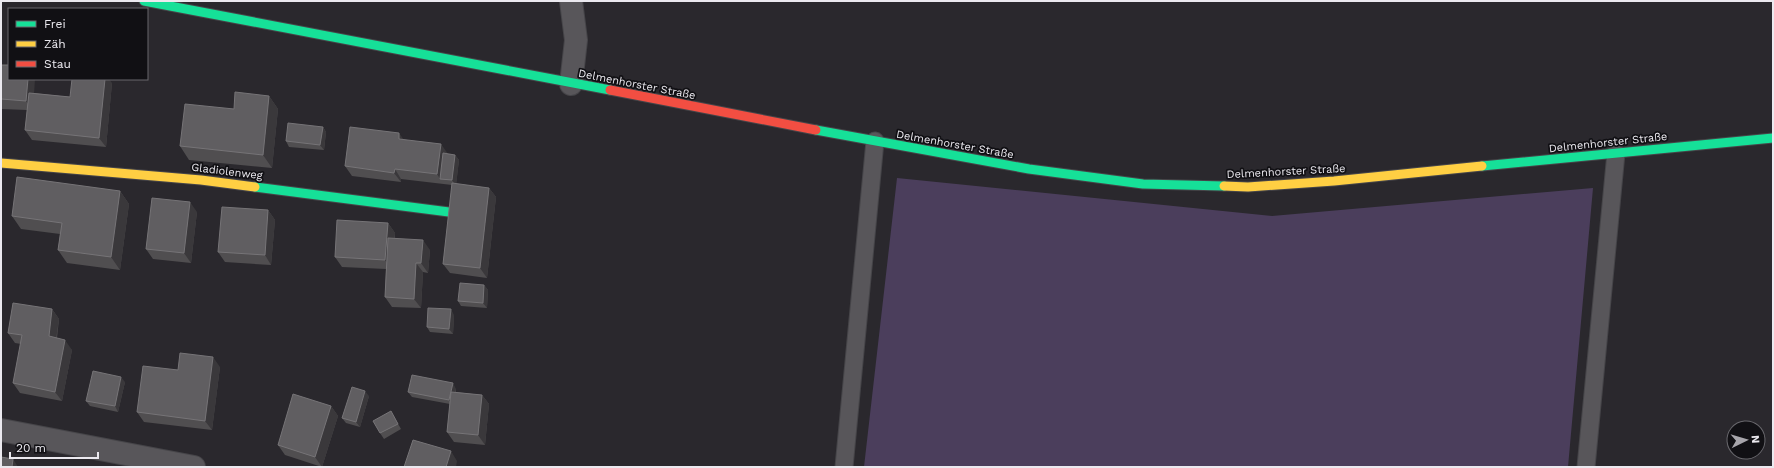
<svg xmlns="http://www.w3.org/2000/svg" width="1774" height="468" viewBox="0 0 1774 468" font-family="'Work Sans',sans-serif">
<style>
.green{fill:#4b3e5c}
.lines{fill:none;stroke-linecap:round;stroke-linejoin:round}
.lane-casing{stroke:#464549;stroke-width:19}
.street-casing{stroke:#464549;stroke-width:24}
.fast-casing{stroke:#464549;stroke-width:11}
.slow-casing{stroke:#464549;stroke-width:11}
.jam-casing{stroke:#464549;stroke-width:11}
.lane{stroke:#58565a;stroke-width:17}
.street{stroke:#58565a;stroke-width:22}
.fast{stroke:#16e098;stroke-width:9}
.slow{stroke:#ffcf43;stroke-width:9}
.jam{stroke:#f24e42;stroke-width:9}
.wall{fill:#504e50}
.shaded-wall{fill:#3a383b}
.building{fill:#605e61;stroke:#767477}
.labels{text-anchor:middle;stroke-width:3.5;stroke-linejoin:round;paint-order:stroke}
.street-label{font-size:11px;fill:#ebe9ef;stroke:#111014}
</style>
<rect width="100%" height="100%" fill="#2a282d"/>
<path class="green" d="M 897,178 L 1272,216 L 1593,188 L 1568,467 L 864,467 Z"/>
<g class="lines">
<defs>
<path id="lane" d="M 844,467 L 875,141
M 1586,467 L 1616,153"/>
<path id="street" d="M 571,1 L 576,40 L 571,84
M 1,430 L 194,467"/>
<path id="fast" d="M 144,1 L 610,90
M 816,130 L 1029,169 L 1143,184 L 1224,186
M 1482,166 L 1773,138
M 255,187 L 449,212"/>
<path id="slow" d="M 1,163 L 201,180 L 255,187
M 1224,186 L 1248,187 L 1334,181 L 1482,166"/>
<path id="jam" d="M 610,90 L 816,130"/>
</defs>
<use href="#lane" class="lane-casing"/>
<use href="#street" class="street-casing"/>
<use href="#fast" class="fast-casing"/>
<use href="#slow" class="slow-casing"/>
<use href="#jam" class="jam-casing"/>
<use href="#lane" class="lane"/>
<use href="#street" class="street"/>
<use href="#fast" class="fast"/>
<use href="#slow" class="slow"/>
<use href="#jam" class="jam"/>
</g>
<path class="wall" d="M 1,65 L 34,93 L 70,97 L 112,83 L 106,147 L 32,140 L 25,130 L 27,110 L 1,109 Z
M 269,96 L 278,109 L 272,168 L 189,160 L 180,146 L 234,109 Z
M 323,127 L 326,132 L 324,150 L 289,147 L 286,141 Z
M 403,139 L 447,154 L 455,155 L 459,160 L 456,184 L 489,188 L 496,197 L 487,278 L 450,273 L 443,264 L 452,185 L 401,179 L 401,182 L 352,176 L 345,166 Z
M 120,191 L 129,204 L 120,270 L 67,263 L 58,250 L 60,234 L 21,229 L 12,216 Z
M 268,210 L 275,220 L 271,265 L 225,262 L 218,252 Z
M 197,212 L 191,263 L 153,259 L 146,249 Z
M 388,223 L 395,233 L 395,238 L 430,250 L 428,273 L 423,272 L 421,308 L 392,307 L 385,297 L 386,269 L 342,267 L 335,257 Z
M 484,285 L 488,290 L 487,308 L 461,306 L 458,301 Z
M 52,309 L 59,319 L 57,338 L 72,350 L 62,401 L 20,393 L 13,383 L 21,344 L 15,343 L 8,333 Z
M 454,315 L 453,334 L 430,332 L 427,327 Z
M 220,367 L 212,430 L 144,422 L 137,412 L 178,370 Z
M 125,382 L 118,412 L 90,406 L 86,401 Z
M 456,389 L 456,392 L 482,395 L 489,404 L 485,445 L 454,442 L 447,432 L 450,404 L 412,397 L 408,392 Z
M 369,396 L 360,427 L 346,423 L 342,418 Z
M 331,406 L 338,416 L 322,467 L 285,455 L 278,445 Z
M 391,411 L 401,429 L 384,439 L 380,433 Z"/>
<path class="shaded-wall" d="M 28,79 L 35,79 L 33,110 L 26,101 Z
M 105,79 L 109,79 L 112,83 L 106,147 L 99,138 Z
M 269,96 L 278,109 L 272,168 L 263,155 Z
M 323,127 L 326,132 L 324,150 L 320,145 Z
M 399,133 L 406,143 L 399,139 Z
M 441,144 L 448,154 L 440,179 L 437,174 Z
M 455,155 L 459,160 L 456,186 L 452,180 Z
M 395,169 L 401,179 L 401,182 L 394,173 Z
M 489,188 L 496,197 L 487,278 L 480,268 Z
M 120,191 L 129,204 L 120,270 L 111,257 Z
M 190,202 L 197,212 L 191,263 L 184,253 Z
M 268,210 L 275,220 L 271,265 L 265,255 Z
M 388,223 L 395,233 L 392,270 L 385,260 Z
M 423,240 L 430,250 L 428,273 L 421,263 Z
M 416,263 L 423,272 L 421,308 L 414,299 Z
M 484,285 L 488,290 L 487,308 L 483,303 Z
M 52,309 L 59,319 L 55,346 L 49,336 Z
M 451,309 L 454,315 L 453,334 L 449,329 Z
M 65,340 L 72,350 L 62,401 L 55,392 Z
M 213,357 L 220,367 L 212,430 L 205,421 Z
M 121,377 L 125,382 L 118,412 L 115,406 Z
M 453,383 L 456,389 L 453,405 L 449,400 Z
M 365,391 L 369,396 L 360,427 L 356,422 Z
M 482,395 L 489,404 L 485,445 L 478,435 Z
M 331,406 L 338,416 L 322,467 L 315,457 Z
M 451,451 L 457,461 L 456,467 L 446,467 Z
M 13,459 L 18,467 L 12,467 Z"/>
<path class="building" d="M 1,65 L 9,65 L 9,79 L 28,79 L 26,101 L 1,99 Z
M 72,79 L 105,79 L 99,138 L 25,130 L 29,93 L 70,97 Z
M 235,92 L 269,96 L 263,155 L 180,146 L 185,104 L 234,109 Z
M 288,123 L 323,127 L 320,145 L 286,141 Z
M 350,127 L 399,133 L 399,139 L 441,144 L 437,174 L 395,169 L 394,173 L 345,166 Z
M 443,153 L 455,155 L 452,180 L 440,179 Z
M 17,177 L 120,191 L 111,257 L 58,250 L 62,223 L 12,216 Z
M 452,183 L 489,188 L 480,268 L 443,264 Z
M 152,198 L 190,202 L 184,253 L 146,249 Z
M 222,207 L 268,210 L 265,255 L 218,252 Z
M 337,220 L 388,223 L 385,260 L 335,257 Z
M 388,238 L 423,240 L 421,263 L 416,263 L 414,299 L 385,297 Z
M 460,283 L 484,285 L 483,303 L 458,301 Z
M 13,303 L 52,309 L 49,336 L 65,340 L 55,392 L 13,383 L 22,335 L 8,333 Z
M 428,308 L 451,309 L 449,329 L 427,327 Z
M 180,353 L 213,357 L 205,421 L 137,412 L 143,366 L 178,370 Z
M 93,371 L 121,377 L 115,406 L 86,401 Z
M 412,375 L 453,383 L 449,400 L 408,392 Z
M 352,387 L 365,391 L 356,422 L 342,418 Z
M 451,392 L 482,395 L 478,435 L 447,432 Z
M 293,394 L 331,406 L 315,457 L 278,445 Z
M 391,411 L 398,424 L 380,433 L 373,421 Z
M 413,440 L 451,451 L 446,467 L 404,467 Z
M 1,457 L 13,459 L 12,467 L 1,467 Z"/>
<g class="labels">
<g class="street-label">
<text transform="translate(637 84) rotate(11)" y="4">Delmenhorster Straße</text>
<text transform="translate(1608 142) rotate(-6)" y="4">Delmenhorster Straße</text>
<text transform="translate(955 144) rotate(10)" y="4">Delmenhorster Straße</text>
<text transform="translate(227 171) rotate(7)" y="4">Gladiolenweg</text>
<text transform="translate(1286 171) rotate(-3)" y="4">Delmenhorster Straße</text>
</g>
</g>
<rect width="1774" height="468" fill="none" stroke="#ebe9ef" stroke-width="4"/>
<rect x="8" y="8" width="140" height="72" fill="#111014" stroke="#68676c"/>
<rect x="16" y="21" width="20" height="6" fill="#16e098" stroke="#68676c"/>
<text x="44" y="28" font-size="12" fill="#ebe9ef">Frei</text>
<rect x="16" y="41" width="20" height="6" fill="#ffcf43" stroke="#68676c"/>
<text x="44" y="48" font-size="12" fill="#ebe9ef">Zäh</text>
<rect x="16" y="61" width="20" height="6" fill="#f24e42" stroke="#68676c"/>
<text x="44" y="68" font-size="12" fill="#ebe9ef">Stau</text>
<g transform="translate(1746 440) rotate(85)"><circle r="19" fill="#111014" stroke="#68676c"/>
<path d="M0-3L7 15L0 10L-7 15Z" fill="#a7a5ab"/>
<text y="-6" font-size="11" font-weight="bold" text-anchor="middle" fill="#ebe9ef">N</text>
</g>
<path d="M10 452v6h88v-6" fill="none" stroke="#ebe9ef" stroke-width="2"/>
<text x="16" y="452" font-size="12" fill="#ebe9ef" stroke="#111014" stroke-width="3" paint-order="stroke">20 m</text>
</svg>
